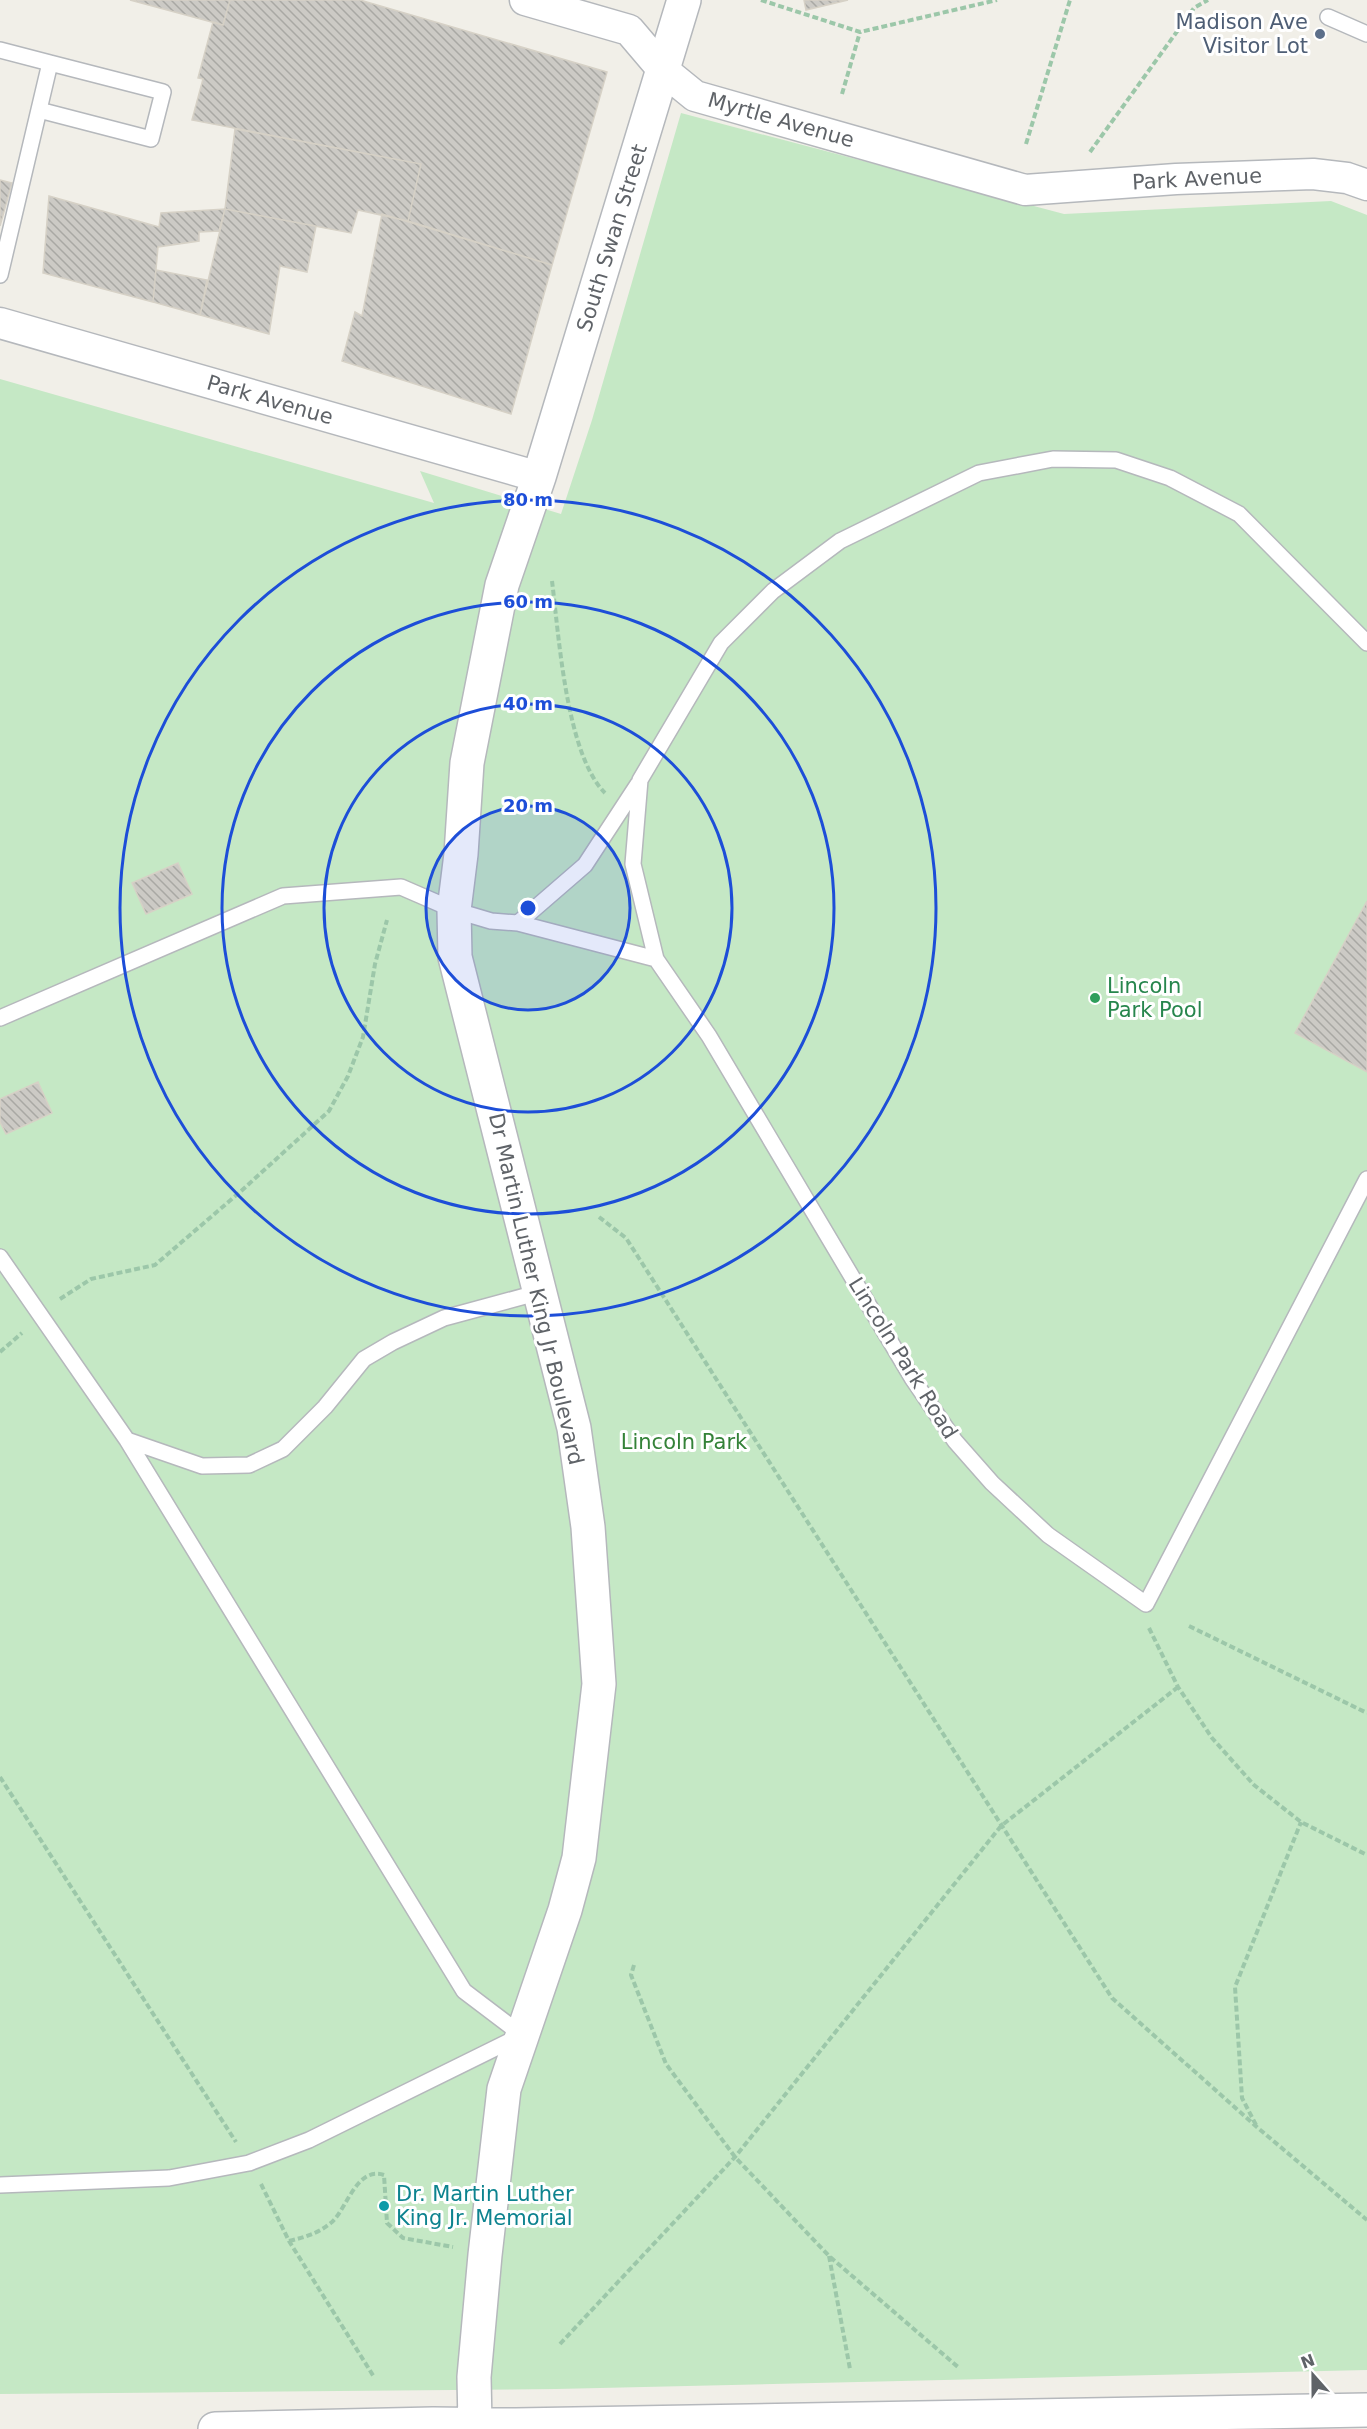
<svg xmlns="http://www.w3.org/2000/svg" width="1367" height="2429" viewBox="0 0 1367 2429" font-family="'DejaVu Sans',sans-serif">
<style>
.green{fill:#c5e8c5}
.building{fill:url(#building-back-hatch);stroke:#d6d1c6;stroke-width:1.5}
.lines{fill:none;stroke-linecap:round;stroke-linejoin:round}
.service-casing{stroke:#b5b8bc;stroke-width:18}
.minor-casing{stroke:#b5b8bc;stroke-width:33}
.tertiary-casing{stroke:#b5b8bc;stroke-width:36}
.path{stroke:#9cc7a9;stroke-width:4;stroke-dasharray:6 3;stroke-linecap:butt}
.service{stroke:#fff;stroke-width:15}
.minor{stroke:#fff;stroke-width:30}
.tertiary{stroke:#fff;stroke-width:33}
.ring{fill:none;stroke:#1d4ed8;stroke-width:3}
.service-dot{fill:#5c6f8a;stroke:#fff;stroke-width:2}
.leisure-dot{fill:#2e9e5b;stroke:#fff;stroke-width:2}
.culture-dot{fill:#0f9aa8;stroke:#fff;stroke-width:2}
.labels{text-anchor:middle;stroke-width:6;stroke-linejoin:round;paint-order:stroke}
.service-label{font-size:21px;fill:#4e5e75;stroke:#fff;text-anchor:end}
.street-label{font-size:21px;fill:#5f6368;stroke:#fff}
.leisure-label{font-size:21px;fill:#27864d;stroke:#fff;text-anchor:start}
.park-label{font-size:21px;fill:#348238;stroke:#fff}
.culture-label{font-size:21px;fill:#0d838f;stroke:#fff;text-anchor:start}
.centre{fill:#1d4ed8;stroke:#fff;stroke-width:3}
.ring-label{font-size:18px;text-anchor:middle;font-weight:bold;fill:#1d4ed8;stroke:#fff;stroke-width:6;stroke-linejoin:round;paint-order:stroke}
</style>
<defs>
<pattern id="building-back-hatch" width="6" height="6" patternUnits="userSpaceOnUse" patternTransform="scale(1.5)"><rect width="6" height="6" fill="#cccac5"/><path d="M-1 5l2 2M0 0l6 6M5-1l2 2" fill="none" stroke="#a9a8a4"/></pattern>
</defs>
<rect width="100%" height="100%" fill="#f1efe8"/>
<path class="green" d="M 681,113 L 1064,214 L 1331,201 L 1367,215 L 1367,2370 L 556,2389 L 0,2394 L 0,379 L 434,503 L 420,471 L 561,514 L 592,420 Z"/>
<path class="building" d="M 130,0 L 230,0 L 223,25 Z
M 230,0 L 360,0 L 607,72 L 552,265 L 408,221 L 421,164 L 192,120 L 203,79 L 198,78 L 213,22 L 223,25 Z
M 804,0 L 848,0 L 806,10 Z
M 235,129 L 421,164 L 408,221 L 358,210 L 351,233 L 225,209 Z
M 0,180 L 12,183 L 0,226 Z
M 49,196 L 159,227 L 161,213 L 225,209 L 219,231 L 199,232 L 199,241 L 158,247 L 153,302 L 43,273 Z
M 225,209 L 316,226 L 307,272 L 280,266 L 269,334 L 200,315 Z
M 382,214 L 552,265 L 511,414 L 342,361 L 355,312 L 362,316 Z
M 156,270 L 207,280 L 200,315 L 153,302 Z
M 178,863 L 192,894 L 146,914 L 132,883 Z
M 1367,901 L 1367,1072 L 1295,1033 Z
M 38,1082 L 52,1113 L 6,1134 L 0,1122 L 0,1099 Z"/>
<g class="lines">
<defs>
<path id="service" d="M 1328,17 L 1367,34
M 0,50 L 50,63 L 0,275
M 39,110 L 151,139 L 163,92 L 50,63
M 518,923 L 585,865 L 638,784
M 656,959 L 633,864 L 640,780 L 721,643 L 773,591 L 840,541 L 979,473 L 1053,459 L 1116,460 L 1170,478 L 1239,514 L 1367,643
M 0,1018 L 283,896 L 401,887 L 454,910 L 491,921 L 518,923 L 656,959 L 709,1036 L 912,1378 L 955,1441 L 992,1483 L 1048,1535 L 1146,1604 L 1367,1179
M 0,1257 L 127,1440 L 464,1991 L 522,2035 L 309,2140 L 249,2163 L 169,2178 L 0,2185
M 127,1440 L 202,1466 L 249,1465 L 283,1449 L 325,1407 L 364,1359 L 393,1342 L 444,1318 L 540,1292"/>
<path id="minor" d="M 525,0 L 629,30 L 663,70 L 695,96 L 1025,190 L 1176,179 L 1313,174 L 1347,178 L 1367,185
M 0,323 L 539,477"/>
<path id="tertiary" d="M 475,2424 L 474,2377 L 485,2255 L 504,2089 L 565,1910 L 579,1858 L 599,1684 L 588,1527 L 574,1428 L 455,957 L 454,910 L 461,854 L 467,763 L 502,585 L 539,477 L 684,0
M 215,2429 L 433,2424 L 516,2425 L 1367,2410"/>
</defs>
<use href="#service" class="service-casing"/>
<use href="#minor" class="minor-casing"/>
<use href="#tertiary" class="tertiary-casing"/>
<path class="path" d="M 761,0 L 860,32 L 997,0
M 842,94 L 860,32
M 1026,144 L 1070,0
M 1090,152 L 1194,8 L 1208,0
M 552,581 C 559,636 566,754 605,793
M 599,1217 L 626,1238 L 1112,1998 L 1258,2128 L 1367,2220
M 60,1299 L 91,1279 L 155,1265 L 240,1192 L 329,1111 L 348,1076 L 363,1037 L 375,964 L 387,920
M 0,1352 L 22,1333
M 1189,1626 L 1367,1713
M 1149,1628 L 1178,1687 L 1212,1738 L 1254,1785 L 1301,1822 L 1367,1855
M 0,1777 L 236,2142
M 634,1965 L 631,1975 L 666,2064 L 735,2157 L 829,2256 L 958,2367
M 1256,2125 L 1242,2098 L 1235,1987 L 1301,1822
M 261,2184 L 289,2241 L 374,2377
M 289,2241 C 306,2237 319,2233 332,2222 C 347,2208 357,2166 384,2175 L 387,2223 L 403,2238 L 453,2247
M 829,2256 L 850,2369
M 560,2344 L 735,2157 L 1001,1826 L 1178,1687"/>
<use href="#service" class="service"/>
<use href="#minor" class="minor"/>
<use href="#tertiary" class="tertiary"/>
</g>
<circle cx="528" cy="908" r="102" fill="#1d4ed8" fill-opacity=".12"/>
<g class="ring">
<circle cx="528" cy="908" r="102"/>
<circle cx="528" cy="908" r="204"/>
<circle cx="528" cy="908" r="306"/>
<circle cx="528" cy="908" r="408"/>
</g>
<circle class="service-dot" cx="1320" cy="34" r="6"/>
<circle class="leisure-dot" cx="1095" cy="998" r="6"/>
<circle class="culture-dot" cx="384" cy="2206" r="6"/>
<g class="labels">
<g class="service-label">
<text x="1308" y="29">Madison Ave<tspan x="1308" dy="24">Visitor Lot</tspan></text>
</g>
<g class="street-label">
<text transform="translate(781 120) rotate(16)" y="7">Myrtle Avenue</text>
<text transform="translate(1197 179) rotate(-3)" y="7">Park Avenue</text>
<text transform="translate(612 238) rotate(-73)" y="7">South Swan Street</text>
<text transform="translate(270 400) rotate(16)" y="7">Park Avenue</text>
<text transform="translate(536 1289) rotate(77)" y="7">Dr Martin Luther King Jr Boulevard</text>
<text transform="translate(903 1358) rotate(58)" y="7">Lincoln Park Road</text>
</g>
<g class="leisure-label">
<text x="1107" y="993">Lincoln<tspan x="1107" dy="24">Park Pool</tspan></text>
</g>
<g class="park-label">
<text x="684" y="1449">Lincoln Park</text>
</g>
<g class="culture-label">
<text x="396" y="2201">Dr. Martin Luther<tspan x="396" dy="24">King Jr. Memorial</tspan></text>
</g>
</g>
<circle cx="528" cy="908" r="9" class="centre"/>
<g class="ring-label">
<text x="528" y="506">80 m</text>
<text x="528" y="608">60 m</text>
<text x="528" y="710">40 m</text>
<text x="528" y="812">20 m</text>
</g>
<g transform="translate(1313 2375) rotate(339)" stroke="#ffffff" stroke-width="4.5" paint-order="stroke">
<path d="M0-4.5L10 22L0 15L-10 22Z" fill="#5f6368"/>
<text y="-9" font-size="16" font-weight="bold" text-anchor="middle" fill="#5f6368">N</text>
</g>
</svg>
